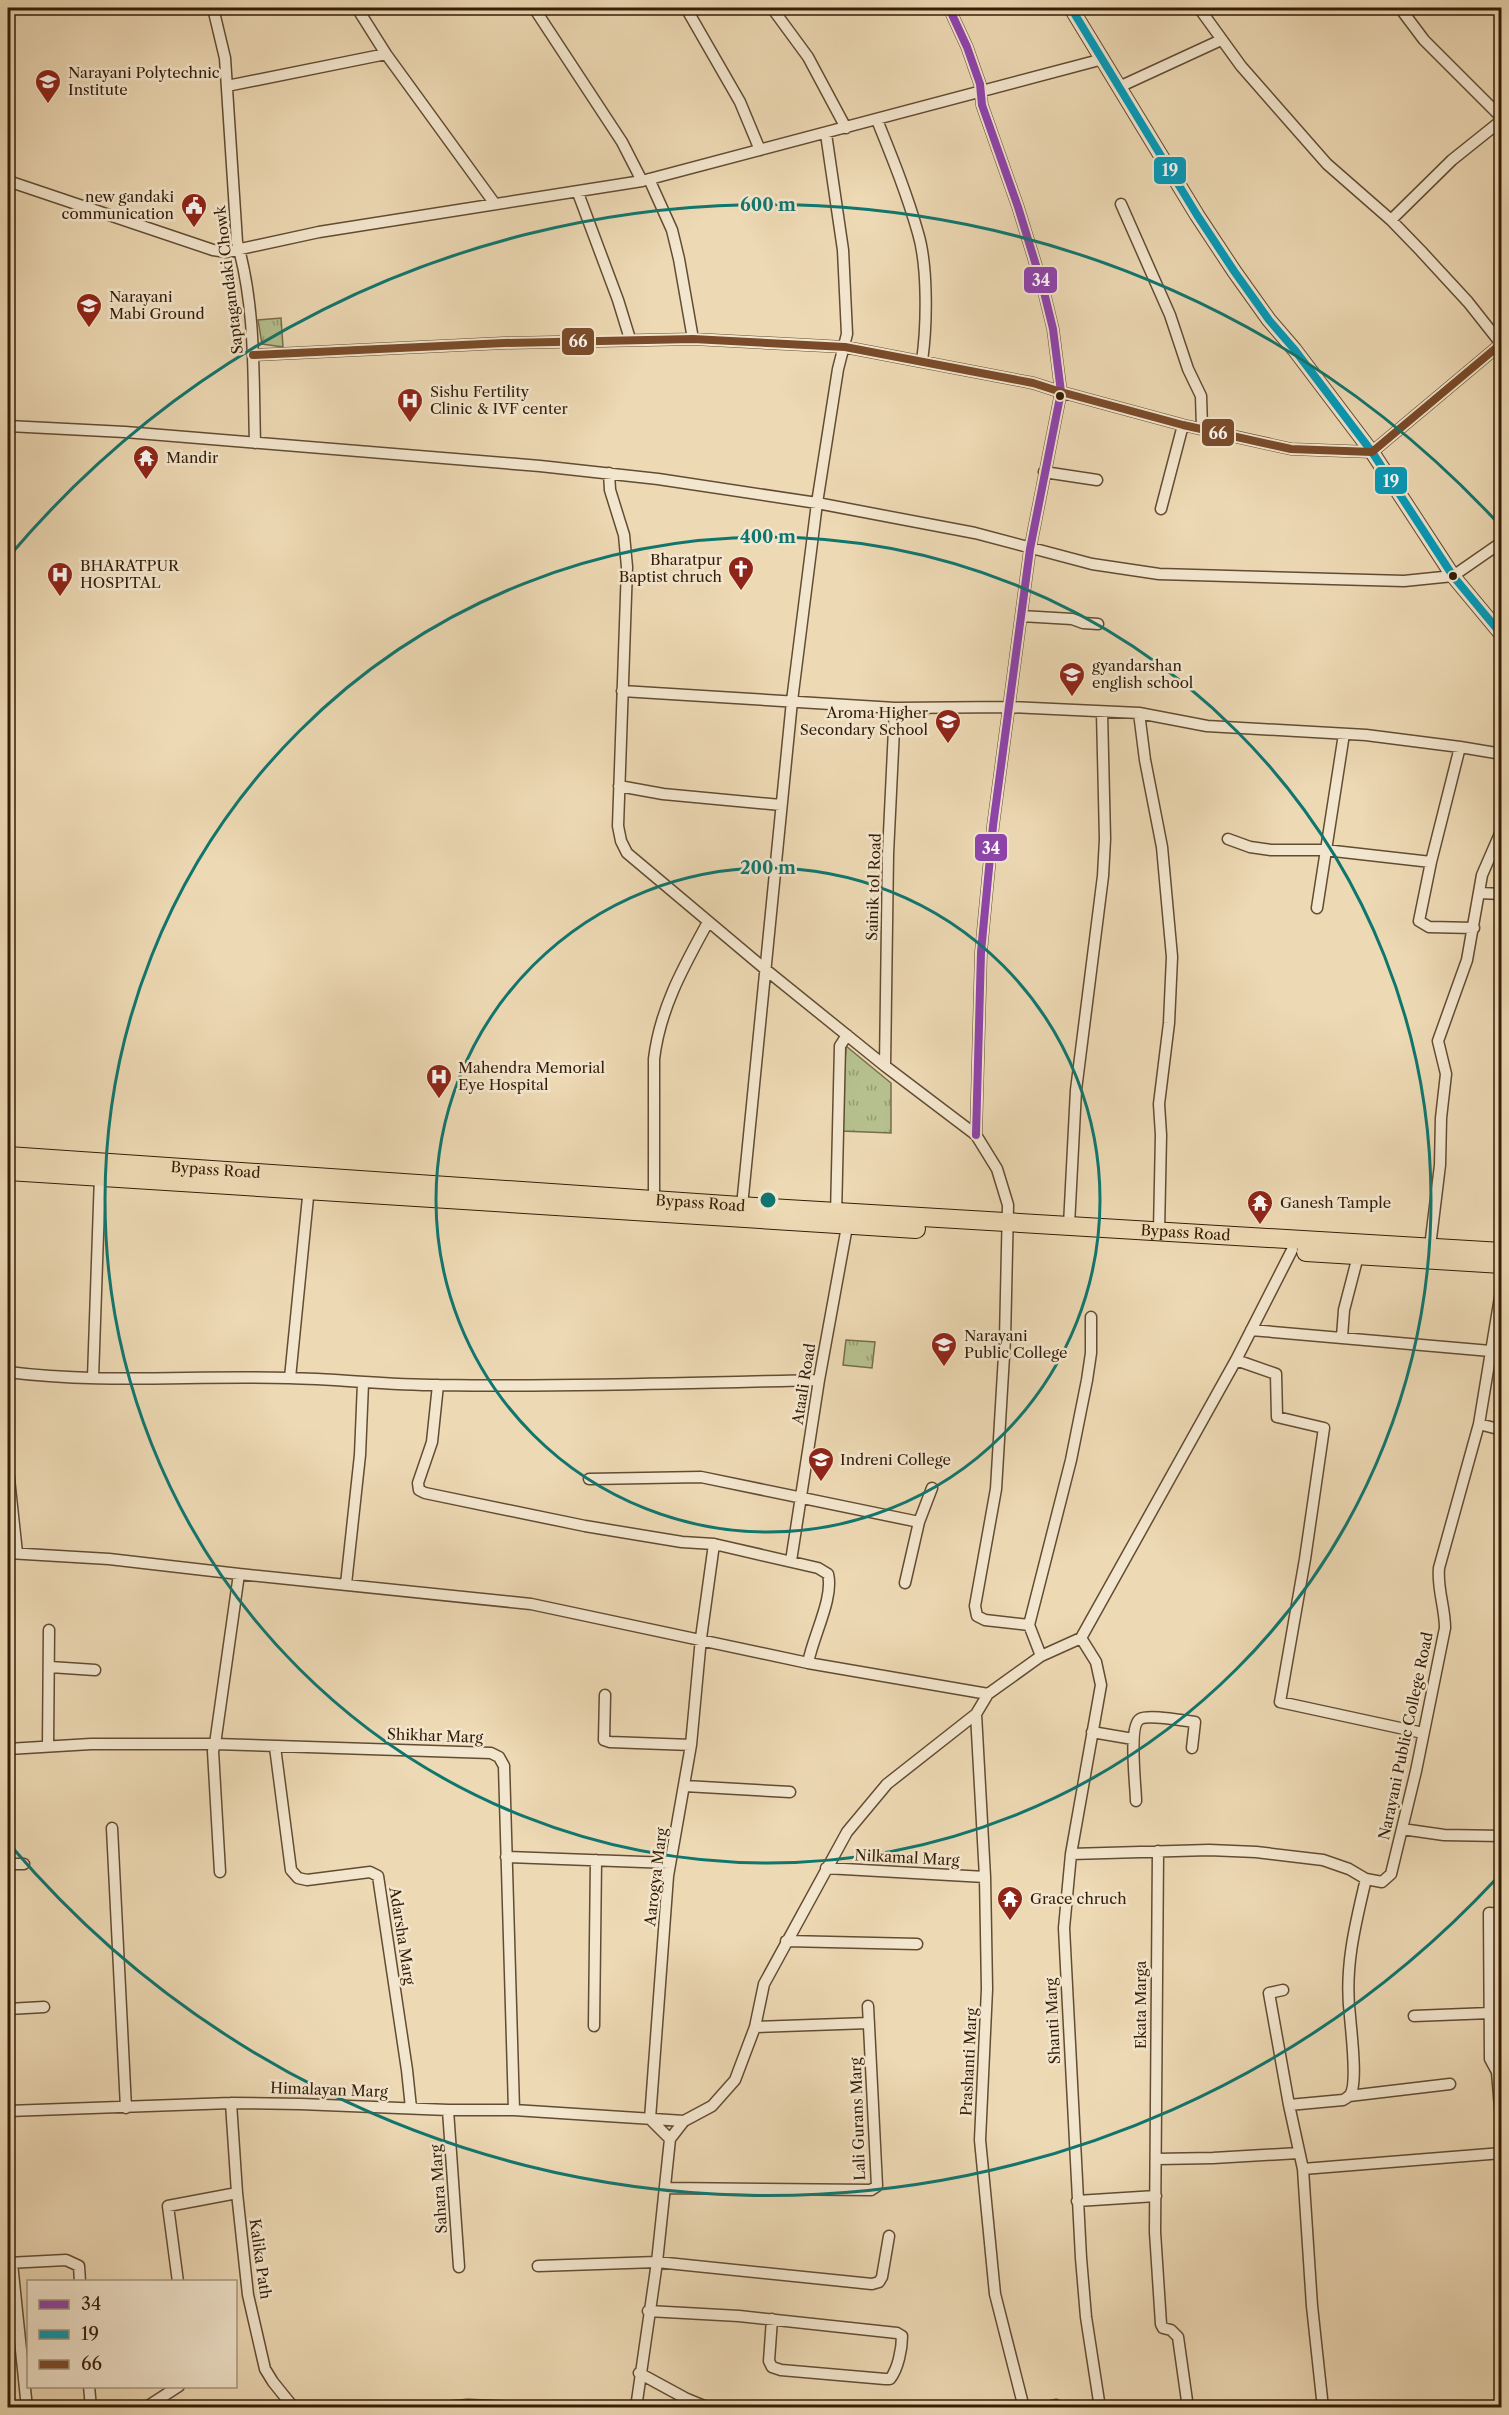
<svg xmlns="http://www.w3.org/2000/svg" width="1509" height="2415" viewBox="0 0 1509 2415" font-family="'Libre Caslon Text',serif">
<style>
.grass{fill:url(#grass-tufts);stroke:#756e4b;stroke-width:1.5}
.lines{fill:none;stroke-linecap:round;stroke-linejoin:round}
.minor-casing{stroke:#624c32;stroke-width:13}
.tertiary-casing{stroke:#624c32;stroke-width:16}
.trunk-casing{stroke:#341d07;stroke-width:20}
.minor{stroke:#f3e6ce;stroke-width:10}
.tertiary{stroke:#f3e6ce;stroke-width:14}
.trunk{stroke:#edd9b4;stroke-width:18}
.bus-1-casing{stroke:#f3e6ce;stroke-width:12}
.bus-2-casing{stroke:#f3e6ce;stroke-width:12}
.bus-3-casing{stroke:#f3e6ce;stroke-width:12}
.bus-1{stroke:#8e44ad;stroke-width:8}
.bus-2{stroke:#059bba;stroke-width:8}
.bus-3{stroke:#7a4b2a;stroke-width:8}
.ring{fill:none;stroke:#0f766e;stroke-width:3}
.bus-dot{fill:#341d07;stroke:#f3e6ce;stroke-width:2}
.labels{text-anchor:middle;stroke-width:5;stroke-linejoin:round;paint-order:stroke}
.poi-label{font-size:15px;fill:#341d07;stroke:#f3e6ce;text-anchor:start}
.street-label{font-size:15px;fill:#341d07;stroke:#f3e6ce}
.centre{fill:#0f766e;stroke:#f3e6ce;stroke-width:3}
.ring-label{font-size:18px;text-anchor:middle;font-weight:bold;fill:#0f766e;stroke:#f3e6ce;stroke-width:5;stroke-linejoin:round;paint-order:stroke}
.line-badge{stroke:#f3e6ce;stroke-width:2}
.badge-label{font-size:16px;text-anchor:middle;font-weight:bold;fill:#fff}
</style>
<defs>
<pattern id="grass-tufts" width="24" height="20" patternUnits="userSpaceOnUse" patternTransform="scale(1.5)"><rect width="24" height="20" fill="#b6c08f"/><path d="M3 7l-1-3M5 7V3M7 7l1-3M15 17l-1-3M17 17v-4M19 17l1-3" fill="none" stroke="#959b73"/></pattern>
</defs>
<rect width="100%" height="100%" fill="#edd9b4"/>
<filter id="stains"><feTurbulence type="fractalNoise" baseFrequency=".00333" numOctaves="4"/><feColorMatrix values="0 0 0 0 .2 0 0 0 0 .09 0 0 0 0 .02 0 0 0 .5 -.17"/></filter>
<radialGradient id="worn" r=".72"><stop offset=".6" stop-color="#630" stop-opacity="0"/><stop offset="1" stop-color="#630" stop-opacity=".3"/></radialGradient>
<path class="grass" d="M 281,318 L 283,347 L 262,344 L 258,320 Z
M 846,1046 L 891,1083 L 891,1133 L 841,1131 Z
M 846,1340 L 875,1342 L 872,1368 L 843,1365 Z"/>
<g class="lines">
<defs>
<path id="minor" d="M 213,8 L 225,58 L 237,242 C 256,307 253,376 255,443
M 357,8 L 386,54 L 495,204
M 534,8 L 622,142 L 642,181
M 686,8 L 740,102 L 760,150
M 772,8 L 808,57 L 846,128
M 949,8 L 967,47 L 980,84 L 982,105 L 1018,207 L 1043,288 L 1053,329 L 1061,392 L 1030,549 L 993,826 L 981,952 L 976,1135
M 1199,8 L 1241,66 L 1327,164 L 1391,220 L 1421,251 L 1468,302 L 1502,345
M 1400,8 L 1424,40 L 1502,118
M 227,86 L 386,54
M 1119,87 L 1221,40
M 877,120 C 892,157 907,194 918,233 C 928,266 927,326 922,361
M 649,179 L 672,230 L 679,259 L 693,339
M 8,181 L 213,250 L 227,252 L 319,232 L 642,181 L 1103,59
M 578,193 L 618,300 L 630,339
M 1121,204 L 1170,315 L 1188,369 L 1201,396 L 1202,428
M 1391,220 L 1452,160 L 1502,120
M 253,355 L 504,343 L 693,339 L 845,347 L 1033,383 L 1061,392 L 1183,425 L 1291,449 L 1372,452 L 1502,343
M 8,426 L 125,432 L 540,466 L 658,479 L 817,503 L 975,533 L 1092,564 L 1159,574 L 1404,581 L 1453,576 L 1502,542
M 1044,472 L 1097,480
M 609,473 L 610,490 L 624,535 L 627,567 L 618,826 L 621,841 L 627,853 L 765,969 L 885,1066 L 976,1135 L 997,1169 L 1008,1205 L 1005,1339 L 996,1489 L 975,1606 L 977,1616 L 985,1620 L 1029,1625
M 1161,509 L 1183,425
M 1021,616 L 1072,619 L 1083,623 L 1098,624
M 622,691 L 895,708 L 1008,707 L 1139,713 L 1207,726 L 1366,735 L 1460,747 L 1502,754
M 1139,713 L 1145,760 L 1162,847 L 1172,957 L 1169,1023 L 1159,1104 L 1161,1135 L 1159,1231
M 1460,747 L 1431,862 L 1419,921 L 1429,927 L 1474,928
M 619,786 L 663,794 L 781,805
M 1228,839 L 1250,847 L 1271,850 L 1325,850 L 1431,862
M 1479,893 L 1502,894
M 1317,908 L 1344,734
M 885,1066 L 888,854 L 895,708
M 654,1200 L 654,1059 C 660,1008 684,966 708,922
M 742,1206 L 792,701 L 817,503 L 838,369 L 847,334 L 843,250 L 826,134
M 836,1215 L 840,1046 L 847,1035
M 1069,1225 L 1076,1090 L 1103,876 L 1105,839 L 1102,712
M 1430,1247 L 1440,1165 L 1441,1118 L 1446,1074 L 1438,1041 L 1467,960 L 1482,875 L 1502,829
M 1091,1317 L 1091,1353 L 1087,1380 L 1071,1460 L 1029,1625 L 1041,1656 L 1081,1638 L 1236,1360 L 1292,1250
M 1251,1330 L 1502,1352
M 1342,1337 L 1344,1310 L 1358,1256
M 1236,1360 L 1276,1374 L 1277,1417 L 1324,1428 L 1305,1559 L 1280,1702 L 1423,1733
M 8,1372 C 101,1384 195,1375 289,1378 C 338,1379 388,1385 438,1385 C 565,1387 692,1383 819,1380
M 93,1378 L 100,1176
M 290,1378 L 309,1187
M 438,1385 L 432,1442 L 418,1483 L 419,1490 L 425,1493 L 585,1526 L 682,1542 L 714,1544 L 818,1568 L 828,1574 C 834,1598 813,1636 808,1663
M 1479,1424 L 1502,1430
M 8,1469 L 17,1553
M 589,1479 L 701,1477 L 919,1522
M 8,1553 L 109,1559 L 239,1574 L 531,1604 L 808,1663 L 988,1694 L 1041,1656
M 791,1561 L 819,1380 L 848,1221
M 905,1583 L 919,1522 L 932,1488
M 346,1584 L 360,1455 L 363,1383
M 1081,1638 L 1096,1662 L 1101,1685 L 1071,1854 L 1064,1928 L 1081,2258 L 1086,2317 L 1100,2408
M 50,1667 L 95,1670
M 605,1695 L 604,1740 L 610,1742 L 691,1745
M 976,1714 L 985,1877 L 987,1989 L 980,2140 L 995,2294 L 1024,2408
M 1092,1732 L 1133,1739
M 48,1746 L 49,1630
M 275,1747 L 291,1870 L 298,1878 L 307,1880 L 370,1872 L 378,1876 L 407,2070 L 411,2108
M 8,1749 L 91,1744 L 215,1744 L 239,1574
M 685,1786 L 790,1792
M 1136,1801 C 1136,1787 1128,1726 1140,1719 C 1149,1714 1184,1721 1195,1722 L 1192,1748
M 112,1828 L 126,2108
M 1402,1829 L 1444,1835 L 1502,1836
M 1158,1851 L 1155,2232 L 1161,2324 L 1163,2328 L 1171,2330 L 1178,2337 L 1188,2408
M 1071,1854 L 1209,1850 L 1256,1852 L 1323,1860 L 1349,1869 L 1366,1879 L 1382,1882 L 1391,1874 L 1416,1771 L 1445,1628 C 1445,1607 1437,1589 1439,1568 L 1479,1424 L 1502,1285
M 506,1857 L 670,1863
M 8,1864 L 24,1864
M 826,1868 L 985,1877
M 220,1872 L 213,1751 L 215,1744 L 491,1753 L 499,1757 L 504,1766 L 514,2110
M 1502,1914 L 1489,1913 L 1490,2059 L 1497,2072 L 1502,2132
M 786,1941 L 917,1944
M 1283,1990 L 1269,1993 L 1289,2105
M 8,2009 L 44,2007
M 1414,2016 L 1490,2013
M 594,2026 L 596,1860
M 755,2027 L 869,2023
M 1349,2096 L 1450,2084
M 231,2103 L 237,2193 L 248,2295 L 265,2369 L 273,2382 L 294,2408
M 448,2110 L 459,2267
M 8,2111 L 231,2103 L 300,2104 L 448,2110 L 514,2110 L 684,2121
M 650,2119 L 668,1876 L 691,1745 L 701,1638 L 714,1544
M 650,2119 L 670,2139
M 1157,2159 L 1213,2158 L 1299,2153
M 1303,2169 L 1502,2153
M 665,2188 L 871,2190 L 877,2186 L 868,2006
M 1077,2201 L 1156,2196
M 8,2263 L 66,2260 L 79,2266 L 80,2282
M 12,2263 L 27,2408
M 538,2266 L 657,2262 L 872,2284 L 879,2282 L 882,2277 L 889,2236
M 178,2282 L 168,2206 L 237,2193
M 648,2311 L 739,2316 L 897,2333 L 902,2336 C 902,2349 898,2369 890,2379 L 885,2379 L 781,2370 L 772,2367 L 769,2361 L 772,2319
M 639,2373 L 685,2398 L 709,2408
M 89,2386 L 91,2408
M 145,2408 L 179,2386
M 433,2408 L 468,2405 L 539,2408
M 636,2408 L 657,2262 L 670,2139 L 684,2121 L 712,2106 L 735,2080 L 755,2027 L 764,1984 L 847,1832 L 887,1784 L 976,1714 L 988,1694
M 1044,2408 L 1056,2405
M 1323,2408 L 1312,2306 L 1303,2169 L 1289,2105 L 1343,2100 C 1345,2099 1348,2097 1350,2095 C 1358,2084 1351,2031 1350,2016 C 1344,1969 1355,1925 1366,1879"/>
<path id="tertiary" d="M 1071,8 L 1197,215 L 1234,271 L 1269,320 L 1294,349 L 1372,452 L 1453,576 L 1502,635"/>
<g id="trunk">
<path id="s1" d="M 8,1156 L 755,1207 L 1502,1252"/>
<path d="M 8,1171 L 916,1229"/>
<path d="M 1306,1252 L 1502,1264"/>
</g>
</defs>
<use href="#minor" class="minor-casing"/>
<use href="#tertiary" class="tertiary-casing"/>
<use href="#trunk" class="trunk-casing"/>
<use href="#minor" class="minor"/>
<use href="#tertiary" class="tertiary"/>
<use href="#trunk" class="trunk"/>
<defs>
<path id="bus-1" d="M 949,8 L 967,47 L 980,84 L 982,105 L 1018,207 L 1043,288 L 1053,329 L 1061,392 L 1030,549 L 993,826 L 981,952 L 976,1135"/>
<path id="bus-2" d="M 1071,8 L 1197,215 L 1234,271 L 1269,320 L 1294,349 L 1372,452 L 1453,576 L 1502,635"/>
<path id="bus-3" d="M 253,355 L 504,343 L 693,339 L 845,347 L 1033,383 L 1061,392 L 1183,425 L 1291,449 L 1372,452 L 1502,343"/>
</defs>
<use href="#bus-1" class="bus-1-casing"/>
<use href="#bus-2" class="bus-2-casing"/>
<use href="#bus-3" class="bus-3-casing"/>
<use href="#bus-1" class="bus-1"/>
<use href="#bus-2" class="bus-2"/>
<use href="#bus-3" class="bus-3"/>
</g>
<g class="ring">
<circle cx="768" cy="1200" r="332"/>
<circle cx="768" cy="1200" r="663"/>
<path d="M1496 1879A995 995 0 0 1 11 1846M11 554A995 995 0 0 1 1496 521"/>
</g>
<defs>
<symbol id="school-pin" viewBox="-11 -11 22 30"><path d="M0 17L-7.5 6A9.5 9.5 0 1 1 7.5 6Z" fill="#8f2418" stroke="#f3e6ce"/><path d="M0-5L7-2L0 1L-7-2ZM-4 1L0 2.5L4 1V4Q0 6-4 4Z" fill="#fff"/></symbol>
<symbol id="civic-pin" viewBox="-11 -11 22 30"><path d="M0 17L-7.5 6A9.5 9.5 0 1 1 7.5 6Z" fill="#8f2418" stroke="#f3e6ce"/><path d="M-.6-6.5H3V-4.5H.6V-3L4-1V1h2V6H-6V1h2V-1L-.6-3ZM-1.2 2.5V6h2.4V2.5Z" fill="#fff"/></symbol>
<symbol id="hospital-pin" viewBox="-11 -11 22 30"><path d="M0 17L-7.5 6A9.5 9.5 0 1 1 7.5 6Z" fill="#8f2418" stroke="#f3e6ce"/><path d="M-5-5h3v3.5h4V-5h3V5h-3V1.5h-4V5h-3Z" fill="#fff"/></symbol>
<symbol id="temple-pin" viewBox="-11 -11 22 30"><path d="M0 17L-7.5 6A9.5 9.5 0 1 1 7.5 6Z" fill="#8f2418" stroke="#f3e6ce"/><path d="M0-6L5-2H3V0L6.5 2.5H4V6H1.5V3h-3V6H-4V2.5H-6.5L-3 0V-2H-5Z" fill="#fff"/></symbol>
<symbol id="church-pin" viewBox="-11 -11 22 30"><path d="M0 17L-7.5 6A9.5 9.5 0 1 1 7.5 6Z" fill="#8f2418" stroke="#f3e6ce"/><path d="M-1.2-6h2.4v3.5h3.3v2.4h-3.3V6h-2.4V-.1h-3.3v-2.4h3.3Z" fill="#fff"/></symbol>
<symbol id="university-pin" viewBox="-11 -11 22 30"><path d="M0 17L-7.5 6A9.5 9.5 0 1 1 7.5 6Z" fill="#8f2418" stroke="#f3e6ce"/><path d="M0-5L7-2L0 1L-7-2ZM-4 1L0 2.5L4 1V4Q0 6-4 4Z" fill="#fff"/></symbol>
</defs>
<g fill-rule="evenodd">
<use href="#school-pin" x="33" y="67" width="30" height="40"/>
<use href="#civic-pin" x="179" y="191" width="30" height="40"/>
<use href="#school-pin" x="74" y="291" width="30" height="40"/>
<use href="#hospital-pin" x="395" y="386" width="30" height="40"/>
<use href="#temple-pin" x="131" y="443" width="30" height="40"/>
<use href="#church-pin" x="726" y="554" width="30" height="40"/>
<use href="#hospital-pin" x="45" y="560" width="30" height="40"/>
<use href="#school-pin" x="1057" y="660" width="30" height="40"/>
<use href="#school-pin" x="933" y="707" width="30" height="40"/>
<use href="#hospital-pin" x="424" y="1062" width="30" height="40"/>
<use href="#temple-pin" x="1245" y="1188" width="30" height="40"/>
<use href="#university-pin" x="929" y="1330" width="30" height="40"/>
<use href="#university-pin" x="806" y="1445" width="30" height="40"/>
<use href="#temple-pin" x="995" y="1884" width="30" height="40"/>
</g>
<g class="bus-dot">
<circle cx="1060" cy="396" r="5"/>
<circle cx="1453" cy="576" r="5"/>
</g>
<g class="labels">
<g class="poi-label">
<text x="68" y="78">Narayani Polytechnic<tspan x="68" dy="17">Institute</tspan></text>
<text x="174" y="202" text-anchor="end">new gandaki<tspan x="174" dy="17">communication</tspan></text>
<text x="109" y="302">Narayani<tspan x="109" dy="17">Mabi Ground</tspan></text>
<text x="430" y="397">Sishu Fertility<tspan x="430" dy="17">Clinic &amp; IVF center</tspan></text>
<text x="166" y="463">Mandir</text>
<text x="722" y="565" text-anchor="end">Bharatpur<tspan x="722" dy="17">Baptist chruch</tspan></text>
<text x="80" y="571">BHARATPUR<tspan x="80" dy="17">HOSPITAL</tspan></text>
<text x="1092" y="671">gyandarshan<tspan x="1092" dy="17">english school</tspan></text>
<text x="928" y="718" text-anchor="end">Aroma Higher<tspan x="928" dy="17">Secondary School</tspan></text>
<text x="458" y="1073">Mahendra Memorial<tspan x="458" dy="17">Eye Hospital</tspan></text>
<text x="1280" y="1208">Ganesh Tample</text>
<text x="964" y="1341">Narayani<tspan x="964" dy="17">Public College</tspan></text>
<text x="840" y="1465">Indreni College</text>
<text x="1030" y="1904">Grace chruch</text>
</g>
<g class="street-label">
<text transform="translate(229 280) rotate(-97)" y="5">Saptagandaki Chowk</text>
<text transform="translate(874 887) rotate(-88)" y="5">Sainik tol Road</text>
<text dy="5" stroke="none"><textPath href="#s1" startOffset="208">Bypass Road</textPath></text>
<text dy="5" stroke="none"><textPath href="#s1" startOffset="694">Bypass Road</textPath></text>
<text dy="5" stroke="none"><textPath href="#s1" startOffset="1180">Bypass Road</textPath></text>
<text transform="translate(804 1384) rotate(-81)" y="5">Ataali Road</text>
<text transform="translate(435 1736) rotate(2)" y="5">Shikhar Marg</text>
<text transform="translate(1406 1736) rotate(-78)" y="5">Narayani Public College Road</text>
<text transform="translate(907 1858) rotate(3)" y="5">Nilkamal Marg</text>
<text transform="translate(656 1877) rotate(-83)" y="5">Aarogya Marg</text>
<text transform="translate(402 1936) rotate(81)" y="5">Adarsha Marg</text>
<text transform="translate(1141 2005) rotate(-90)" y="5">Ekata Marga</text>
<text transform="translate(1053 2021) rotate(-93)" y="5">Shanti Marg</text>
<text transform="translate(969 2062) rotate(-87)" y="5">Prashanti Marg</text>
<text transform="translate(329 2090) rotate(2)" y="5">Himalayan Marg</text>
<text transform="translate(858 2119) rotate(-92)" y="5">Lali Gurans Marg</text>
<text transform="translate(439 2189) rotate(-94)" y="5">Sahara Marg</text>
<text transform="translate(260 2259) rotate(82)" y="5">Kalika Path</text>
</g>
</g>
<circle cx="768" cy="1200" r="9" class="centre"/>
<g class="ring-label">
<text x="768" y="211">600 m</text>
<text x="768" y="543">400 m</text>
<text x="768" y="874">200 m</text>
</g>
<g class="line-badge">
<rect x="1153" y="156" width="34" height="29" rx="6" fill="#059bba"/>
<rect x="1023" y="266" width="35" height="28" rx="6" fill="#8e44ad"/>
<rect x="561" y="327" width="34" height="29" rx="6" fill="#7a4b2a"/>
<rect x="1201" y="418" width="34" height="29" rx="6" fill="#7a4b2a"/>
<rect x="1374" y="466" width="34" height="29" rx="6" fill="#059bba"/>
<rect x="974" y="833" width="34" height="29" rx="6" fill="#8e44ad"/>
</g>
<g class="badge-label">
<text x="1170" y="176">19</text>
<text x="1041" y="286">34</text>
<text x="578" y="347">66</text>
<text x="1218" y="439">66</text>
<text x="1391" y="487">19</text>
<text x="991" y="854">34</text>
</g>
<rect width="1509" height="2415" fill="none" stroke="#edd9b4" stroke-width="30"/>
<rect x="9" y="9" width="1491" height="2397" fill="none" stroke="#341d07" stroke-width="3"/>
<rect x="15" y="15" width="1479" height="2385" fill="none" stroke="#341d07" stroke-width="1.5"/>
<rect x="27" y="2280" width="210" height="108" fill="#f3e6ce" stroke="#a7967e" stroke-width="1.5"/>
<rect x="39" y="2300" width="30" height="9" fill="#8e44ad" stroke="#a7967e" stroke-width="1.5"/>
<text x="81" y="2310" font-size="18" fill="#341d07">34</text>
<rect x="39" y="2330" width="30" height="9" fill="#059bba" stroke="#a7967e" stroke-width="1.5"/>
<text x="81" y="2340" font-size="18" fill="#341d07">19</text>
<rect x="39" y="2360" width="30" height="9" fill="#7a4b2a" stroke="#a7967e" stroke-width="1.5"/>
<text x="81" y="2370" font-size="18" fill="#341d07">66</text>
<rect width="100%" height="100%" filter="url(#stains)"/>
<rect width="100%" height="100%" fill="url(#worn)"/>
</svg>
